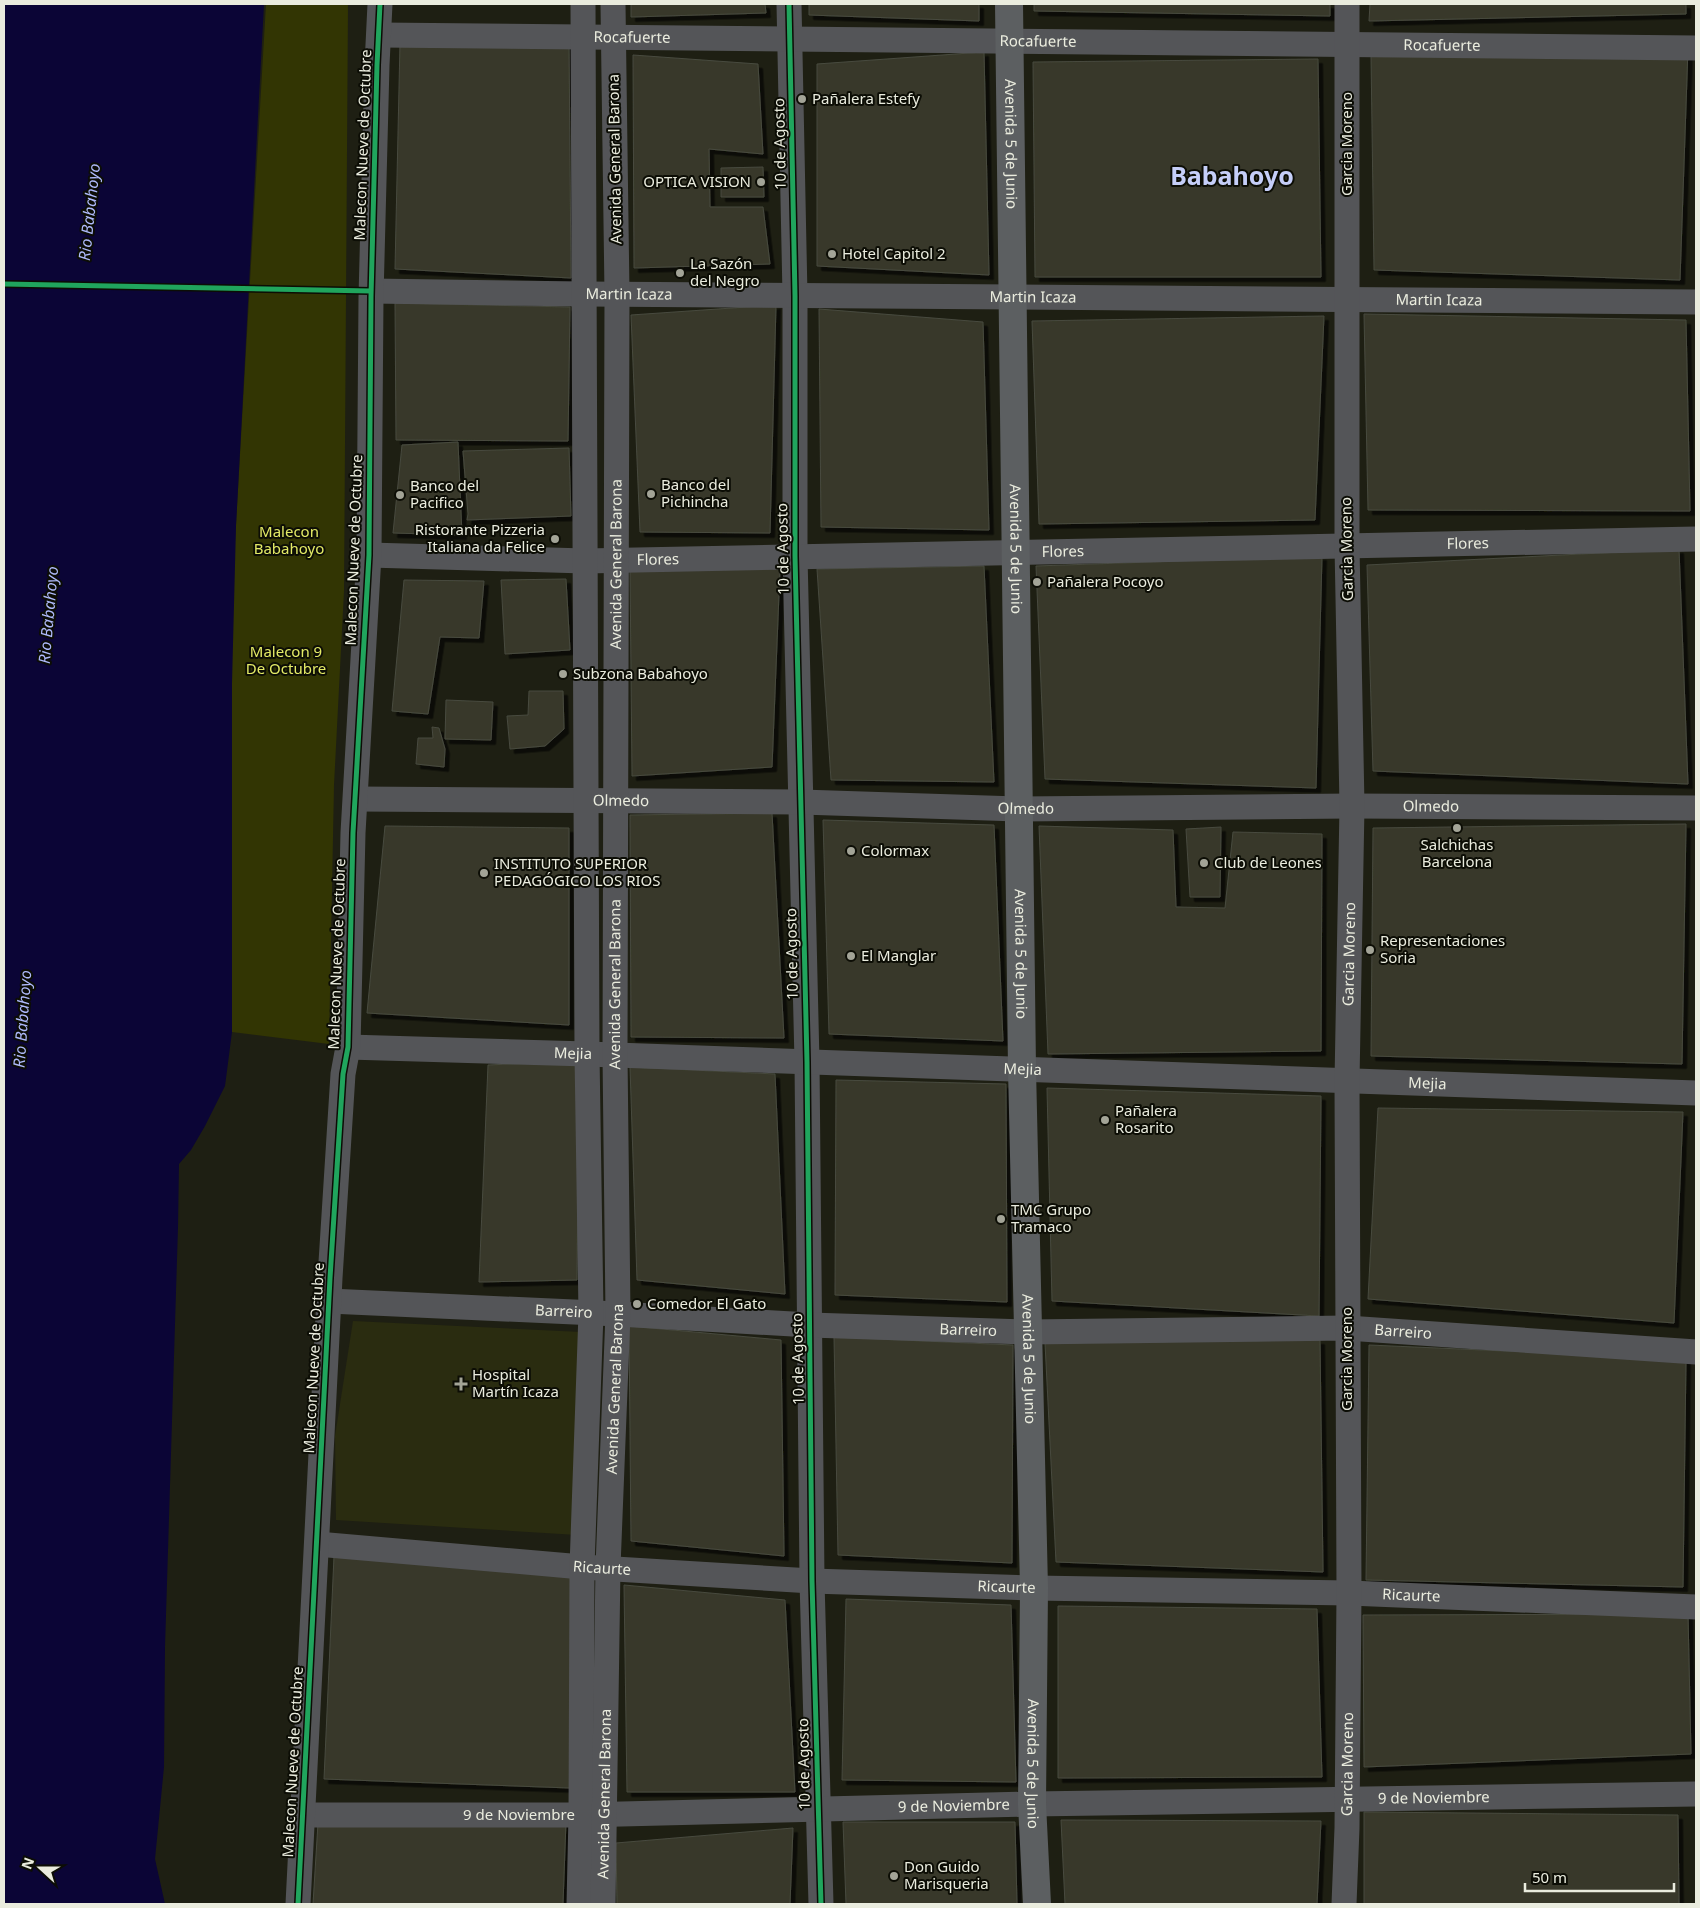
<svg xmlns="http://www.w3.org/2000/svg" width="1700" height="1908" viewBox="0 0 1700 1908" font-family="'Noto Sans',sans-serif">
<style>
.built{fill:#2a2c10}
.green{fill:#323503}
.water{fill:#0b0536}
.building{fill:#38392a;stroke:#484a3f;filter:url(#shadow)}
.lines{fill:none;stroke-linecap:round;stroke-linejoin:round}
.minor{stroke:#545558;stroke-width:25}
.major{stroke:#5c5f61;stroke-width:28}
.cycleway-casing{stroke:#0c0d05;stroke-width:8}
.cycleway{stroke:#20a55d;stroke-width:5}
.poi-dot{fill:#a3a497;stroke:#0c0d05;stroke-width:2}
.labels{text-anchor:middle;stroke-width:4;stroke-linejoin:round;paint-order:stroke}
.street-label{font-size:15px;fill:#eaecde;stroke:#0c0d05}
.poi-label{font-size:15px;fill:#eaecde;stroke:#0c0d05;text-anchor:start}
.park-label{font-size:15px;fill:#e3ea66;stroke:#0c0d05}
.water-label{font-size:16px;font-style:italic;fill:#aeb9fa;stroke:#0c0d05}
.town-label{font-size:25px;font-weight:bold;fill:#c5cef8;stroke:#0c0d05}
</style>
<defs>
<filter id="shadow"><feDropShadow dx="4.5" dy="4.5" stdDeviation="0" flood-color="#0009"/></filter>
</defs>
<rect width="100%" height="100%" fill="#1e1f13"/>
<path class="built" d="M 353,1321 L 581,1332 L 577,1535 L 336,1520 L 335,1436 Z"/>
<path class="green" d="M 266,4 L 348,4 L 344,591 L 334,785 L 329,1044 L 232,1032 L 232,593 Z"/>
<path class="water" d="M 4,4 L 264,4 L 236,526 L 232,683 L 232,1032 L 225,1086 L 205,1126 L 191,1150 L 179,1164 L 178,1227 L 165,1647 L 164,1767 L 155,1859 L 165,1904 L 4,1904 Z"/>
<path class="building" d="M 631,4 L 765,4 L 766,13 L 631,17 Z
M 809,4 L 979,4 L 979,21 L 809,15 Z
M 1034,4 L 1330,4 L 1330,16 L 1034,11 Z
M 1370,4 L 1686,4 L 1686,14 L 1369,21 Z
M 400,43 L 569,43 L 571,278 L 395,269 Z
M 1688,48 L 1680,280 L 1374,270 L 1371,55 Z
M 984,52 L 989,275 L 817,266 L 817,64 Z
M 633,55 L 758,64 L 763,154 L 709,149 L 710,207 L 763,207 L 770,264 L 634,268 Z
M 1318,59 L 1321,277 L 1035,277 L 1033,62 Z
M 763,167 L 764,197 L 721,197 L 721,168 Z
M 395,303 L 570,307 L 568,441 L 396,440 Z
M 776,305 L 770,533 L 640,532 L 631,315 Z
M 819,309 L 983,322 L 989,530 L 821,527 Z
M 1364,314 L 1686,320 L 1690,511 L 1368,510 Z
M 1324,316 L 1315,520 L 1039,524 L 1032,321 Z
M 458,442 L 462,535 L 393,533 L 402,445 Z
M 569,448 L 571,516 L 467,520 L 468,514 L 463,451 Z
M 1679,549 L 1688,784 L 1373,771 L 1367,565 Z
M 1322,556 L 1316,788 L 1045,779 L 1036,566 Z
M 984,566 L 994,782 L 831,780 L 817,569 Z
M 630,569 L 780,569 L 772,767 L 632,776 Z
M 566,579 L 570,650 L 505,654 L 501,580 Z
M 404,580 L 484,581 L 479,638 L 440,637 L 428,714 L 392,711 Z
M 529,691 L 563,691 L 564,729 L 545,746 L 510,749 L 507,716 L 528,715 Z
M 446,700 L 493,702 L 491,740 L 445,739 Z
M 432,727 L 439,728 L 445,749 L 444,767 L 416,764 L 418,738 L 433,738 Z
M 772,813 L 784,1038 L 631,1037 L 630,815 Z
M 823,820 L 994,825 L 1003,1041 L 829,1034 Z
M 1686,824 L 1682,1064 L 1371,1056 L 1373,828 Z
M 385,826 L 569,828 L 569,1025 L 367,1013 Z
M 1039,826 L 1173,830 L 1176,907 L 1225,908 L 1233,832 L 1322,834 L 1321,1051 L 1048,1054 Z
M 1221,827 L 1220,897 L 1190,897 L 1186,829 Z
M 579,1061 L 577,1280 L 479,1282 L 488,1065 Z
M 630,1067 L 775,1074 L 785,1294 L 637,1280 Z
M 836,1080 L 1006,1084 L 1007,1302 L 835,1295 Z
M 1047,1088 L 1321,1096 L 1319,1316 L 1052,1301 Z
M 1378,1108 L 1683,1112 L 1674,1323 L 1368,1299 Z
M 629,1326 L 781,1340 L 784,1556 L 631,1541 Z
M 834,1337 L 1013,1345 L 1012,1563 L 838,1555 Z
M 1320,1340 L 1323,1572 L 1056,1562 L 1045,1343 Z
M 1369,1345 L 1686,1359 L 1683,1587 L 1366,1580 Z
M 334,1556 L 571,1577 L 570,1788 L 324,1779 Z
M 624,1585 L 785,1600 L 795,1792 L 627,1792 Z
M 846,1599 L 1011,1605 L 1016,1782 L 842,1780 Z
M 1058,1606 L 1317,1609 L 1322,1777 L 1058,1778 Z
M 1688,1614 L 1691,1754 L 1364,1767 L 1363,1615 Z
M 1364,1812 L 1678,1815 L 1679,1904 L 1364,1904 Z
M 1061,1820 L 1321,1821 L 1317,1904 L 1065,1904 Z
M 566,1821 L 563,1904 L 313,1904 L 318,1823 Z
M 843,1822 L 1015,1822 L 1017,1904 L 846,1904 Z
M 793,1828 L 790,1904 L 617,1904 L 616,1843 Z"/>
<g class="lines">
<g class="minor">
<path d="M 789,4 L 795,296 L 795,556 L 807,1062 L 812,1581 L 821,1904"/>
<path id="s1" d="M 380,35 L 1696,48"/>
<path id="s2" d="M 371,291 L 584,294 L 1696,302"/>
<path id="s3" d="M 369,555 L 585,561 L 1696,539"/>
<path id="s4" d="M 356,799 L 801,802 L 1019,809 L 1352,806 L 1696,808"/>
<path id="s5" d="M 348,1047 L 587,1054 L 1696,1093"/>
<path id="s6" d="M 329,1301 L 618,1314 L 810,1325 L 1028,1332 L 1347,1328 L 1696,1352"/>
<path id="s7" d="M 317,1544 L 582,1567 L 812,1581 L 1034,1588 L 1349,1593 L 1696,1607"/>
<path id="s8" d="M 303,1815 L 581,1815 L 1032,1804 L 1696,1794"/>
<path d="M 298,1904 L 330,1278 L 343,1074 L 348,1047 L 353,833 L 369,555 L 371,297 L 377,65 L 380,4"/>
<path d="M 579,1904 L 581,1815 L 582,1567 L 591,1313 L 587,1054 L 583,4"/>
<path id="s9" d="M 603,1904 L 608,1567 L 618,1314 L 615,1055 L 617,294 L 613,4"/>
<path id="s10" d="M 1344,1904 L 1347,1828 L 1349,1593 L 1347,1081 L 1352,806 L 1347,546 L 1347,4"/>
</g>
<path class="major" id="s11" d="M 1009,4 L 1022,1069 L 1034,1588 L 1032,1804 L 1037,1904"/>
<defs>
<path id="cycleway" d="M 789,4 L 795,296 L 795,556 L 807,1062 L 812,1581 L 821,1904
M 4,284 L 371,291
M 298,1904 L 330,1278 L 343,1074 L 348,1047 L 353,833 L 369,555 L 371,297 L 377,65 L 380,4"/>
</defs>
<use href="#cycleway" class="cycleway-casing"/>
<use href="#cycleway" class="cycleway"/>
</g>
<g class="poi-dot">
<circle cx="802" cy="99" r="5"/>
<circle cx="761" cy="182" r="5"/>
<circle cx="832" cy="254" r="5"/>
<circle cx="680" cy="273" r="5"/>
<circle cx="651" cy="494" r="5"/>
<circle cx="400" cy="495" r="5"/>
<circle cx="555" cy="539" r="5"/>
<circle cx="1037" cy="582" r="5"/>
<circle cx="563" cy="674" r="5"/>
<circle cx="1457" cy="828" r="5"/>
<circle cx="851" cy="851" r="5"/>
<circle cx="1204" cy="863" r="5"/>
<circle cx="484" cy="873" r="5"/>
<circle cx="1370" cy="950" r="5"/>
<circle cx="851" cy="956" r="5"/>
<circle cx="1105" cy="1120" r="5"/>
<circle cx="1001" cy="1219" r="5"/>
<circle cx="637" cy="1304" r="5"/>
<path d="M458.5 1376.5h5v5h5v5h-5v5h-5v-5h-5v-5h5z"/>
<circle cx="894" cy="1876" r="5"/>
</g>
<g class="labels">
<g class="street-label">
<text dy="5" stroke="none"><textPath href="#s1" startOffset="252">Rocafuerte</textPath></text>
<text dy="5" stroke="none"><textPath href="#s1" startOffset="658">Rocafuerte</textPath></text>
<text dy="5" stroke="none"><textPath href="#s1" startOffset="1062">Rocafuerte</textPath></text>
<text transform="translate(780 144) rotate(-91)" y="5">10 de Agosto</text>
<text dy="5" stroke="none"><textPath href="#s11" startOffset="140">Avenida 5 de Junio</textPath></text>
<text transform="translate(1347 144) rotate(-90)" y="5">Garcia Moreno</text>
<text transform="translate(363 145) rotate(-88)" y="5">Malecon Nueve de Octubre</text>
<text transform="translate(615 159) rotate(-91)" y="5">Avenida General Barona</text>
<text dy="5" stroke="none"><textPath href="#s2" startOffset="258">Martin Icaza</textPath></text>
<text dy="5" stroke="none"><textPath href="#s2" startOffset="662">Martin Icaza</textPath></text>
<text dy="5" stroke="none"><textPath href="#s2" startOffset="1068">Martin Icaza</textPath></text>
<text dy="5" stroke="none"><textPath href="#s3" startOffset="1099">Flores</textPath></text>
<text transform="translate(783 549) rotate(-91)" y="5">10 de Agosto</text>
<text dy="5" stroke="none"><textPath href="#s11" startOffset="545">Avenida 5 de Junio</textPath></text>
<text transform="translate(1347 549) rotate(-91)" y="5">Garcia Moreno</text>
<text transform="translate(354 550) rotate(-88)" y="5">Malecon Nueve de Octubre</text>
<text dy="5" stroke="none"><textPath href="#s3" startOffset="694">Flores</textPath></text>
<text dy="5" stroke="none"><textPath href="#s3" startOffset="289">Flores</textPath></text>
<text dy="5" stroke="none"><textPath href="#s9" startOffset="1340">Avenida General Barona</textPath></text>
<text dy="5" stroke="none"><textPath href="#s4" startOffset="265">Olmedo</textPath></text>
<text dy="5" stroke="none"><textPath href="#s4" startOffset="1075">Olmedo</textPath></text>
<text dy="5" stroke="none"><textPath href="#s4" startOffset="670">Olmedo</textPath></text>
<text transform="translate(337 954) rotate(-88)" y="5">Malecon Nueve de Octubre</text>
<text transform="translate(792 954) rotate(-91)" y="5">10 de Agosto</text>
<text dy="5" stroke="none"><textPath href="#s11" startOffset="950">Avenida 5 de Junio</textPath></text>
<text dy="5" stroke="none"><textPath href="#s10" startOffset="950">Garcia Moreno</textPath></text>
<text dy="5" stroke="none"><textPath href="#s9" startOffset="920">Avenida General Barona</textPath></text>
<text dy="5" stroke="none"><textPath href="#s5" startOffset="225">Mejia</textPath></text>
<text dy="5" stroke="none"><textPath href="#s5" startOffset="675">Mejia</textPath></text>
<text dy="5" stroke="none"><textPath href="#s5" startOffset="1080">Mejia</textPath></text>
<text dy="5" stroke="none"><textPath href="#s6" startOffset="235">Barreiro</textPath></text>
<text dy="5" stroke="none"><textPath href="#s6" startOffset="640">Barreiro</textPath></text>
<text dy="5" stroke="none"><textPath href="#s6" startOffset="1075">Barreiro</textPath></text>
<text transform="translate(314 1358) rotate(-87)" y="5">Malecon Nueve de Octubre</text>
<text transform="translate(798 1359) rotate(-91)" y="5">10 de Agosto</text>
<text dy="5" stroke="none"><textPath href="#s11" startOffset="1355">Avenida 5 de Junio</textPath></text>
<text transform="translate(1347 1359) rotate(-90)" y="5">Garcia Moreno</text>
<text dy="5" stroke="none"><textPath href="#s9" startOffset="515">Avenida General Barona</textPath></text>
<text dy="5" stroke="none"><textPath href="#s7" startOffset="286">Ricaurte</textPath></text>
<text dy="5" stroke="none"><textPath href="#s7" startOffset="691">Ricaurte</textPath></text>
<text dy="5" stroke="none"><textPath href="#s7" startOffset="1096">Ricaurte</textPath></text>
<text transform="translate(293 1762) rotate(-87)" y="5">Malecon Nueve de Octubre</text>
<text transform="translate(804 1764) rotate(-91)" y="5">10 de Agosto</text>
<text dy="5" stroke="none"><textPath href="#s11" startOffset="1760">Avenida 5 de Junio</textPath></text>
<text dy="5" stroke="none"><textPath href="#s10" startOffset="140">Garcia Moreno</textPath></text>
<text dy="5" stroke="none"><textPath href="#s9" startOffset="110">Avenida General Barona</textPath></text>
<text dy="5" stroke="none"><textPath href="#s8" startOffset="1131">9 de Noviembre</textPath></text>
<text dy="5" stroke="none"><textPath href="#s8" startOffset="651">9 de Noviembre</textPath></text>
<text dy="5" stroke="none"><textPath href="#s8" startOffset="216">9 de Noviembre</textPath></text>
</g>
<g class="poi-label">
<text x="812" y="104">Pañalera Estefy</text>
<text x="751" y="187" text-anchor="end">OPTICA VISION</text>
<text x="842" y="259">Hotel Capitol 2</text>
<text x="690" y="269">La Sazón<tspan x="690" dy="17">del Negro</tspan></text>
<text x="661" y="490">Banco del<tspan x="661" dy="17">Pichincha</tspan></text>
<text x="410" y="491">Banco del<tspan x="410" dy="17">Pacifico</tspan></text>
<text x="545" y="535" text-anchor="end">Ristorante Pizzeria<tspan x="545" dy="17">Italiana da Felice</tspan></text>
<text x="1047" y="587">Pañalera Pocoyo</text>
<text x="573" y="679">Subzona Babahoyo</text>
<text x="1457" y="850" text-anchor="middle">Salchichas<tspan x="1457" dy="17">Barcelona</tspan></text>
<text x="861" y="856">Colormax</text>
<text x="1214" y="868">Club de Leones</text>
<text x="494" y="869">INSTITUTO SUPERIOR<tspan x="494" dy="17">PEDAGÓGICO LOS RIOS</tspan></text>
<text x="1380" y="946">Representaciones<tspan x="1380" dy="17">Soria</tspan></text>
<text x="861" y="961">El Manglar</text>
<text x="1115" y="1116">Pañalera<tspan x="1115" dy="17">Rosarito</tspan></text>
<text x="1011" y="1215">TMC Grupo<tspan x="1011" dy="17">Tramaco</tspan></text>
<text x="647" y="1309">Comedor El Gato</text>
<text x="472" y="1380">Hospital<tspan x="472" dy="17">Martín Icaza</tspan></text>
<text x="904" y="1872">Don Guido<tspan x="904" dy="17">Marisqueria</tspan></text>
</g>
<g class="park-label">
<text x="289" y="537">Malecon<tspan x="289" dy="17">Babahoyo</tspan></text>
<text x="286" y="657">Malecon 9<tspan x="286" dy="17">De Octubre</tspan></text>
</g>
<g class="water-label">
<text transform="translate(89 212) rotate(-84)" y="6">Rio Babahoyo</text>
<text transform="translate(48 615) rotate(-85)" y="6">Rio Babahoyo</text>
<text transform="translate(22 1019) rotate(-86)" y="6">Rio Babahoyo</text>
</g>
<g class="town-label">
<text x="1232" y="185">Babahoyo</text>
</g>
</g>
<rect width="1700" height="1908" fill="none" stroke="#eaecde" stroke-width="10"/>
<g transform="translate(40 1868) rotate(291)" stroke="#0c0d05" stroke-width="4" paint-order="stroke">
<path d="M0-4L9 19L0 12L-9 19Z" fill="#eaecde"/>
<text y="-8" font-size="14" font-weight="bold" text-anchor="middle" fill="#eaecde">N</text>
</g>
<path d="M1525 1883v8h149v-8" fill="none" stroke="#eaecde" stroke-width="2.5"/>
<text x="1532" y="1883" font-size="15" fill="#eaecde" stroke="#0c0d05" stroke-width="4" paint-order="stroke">50 m</text>
</svg>
